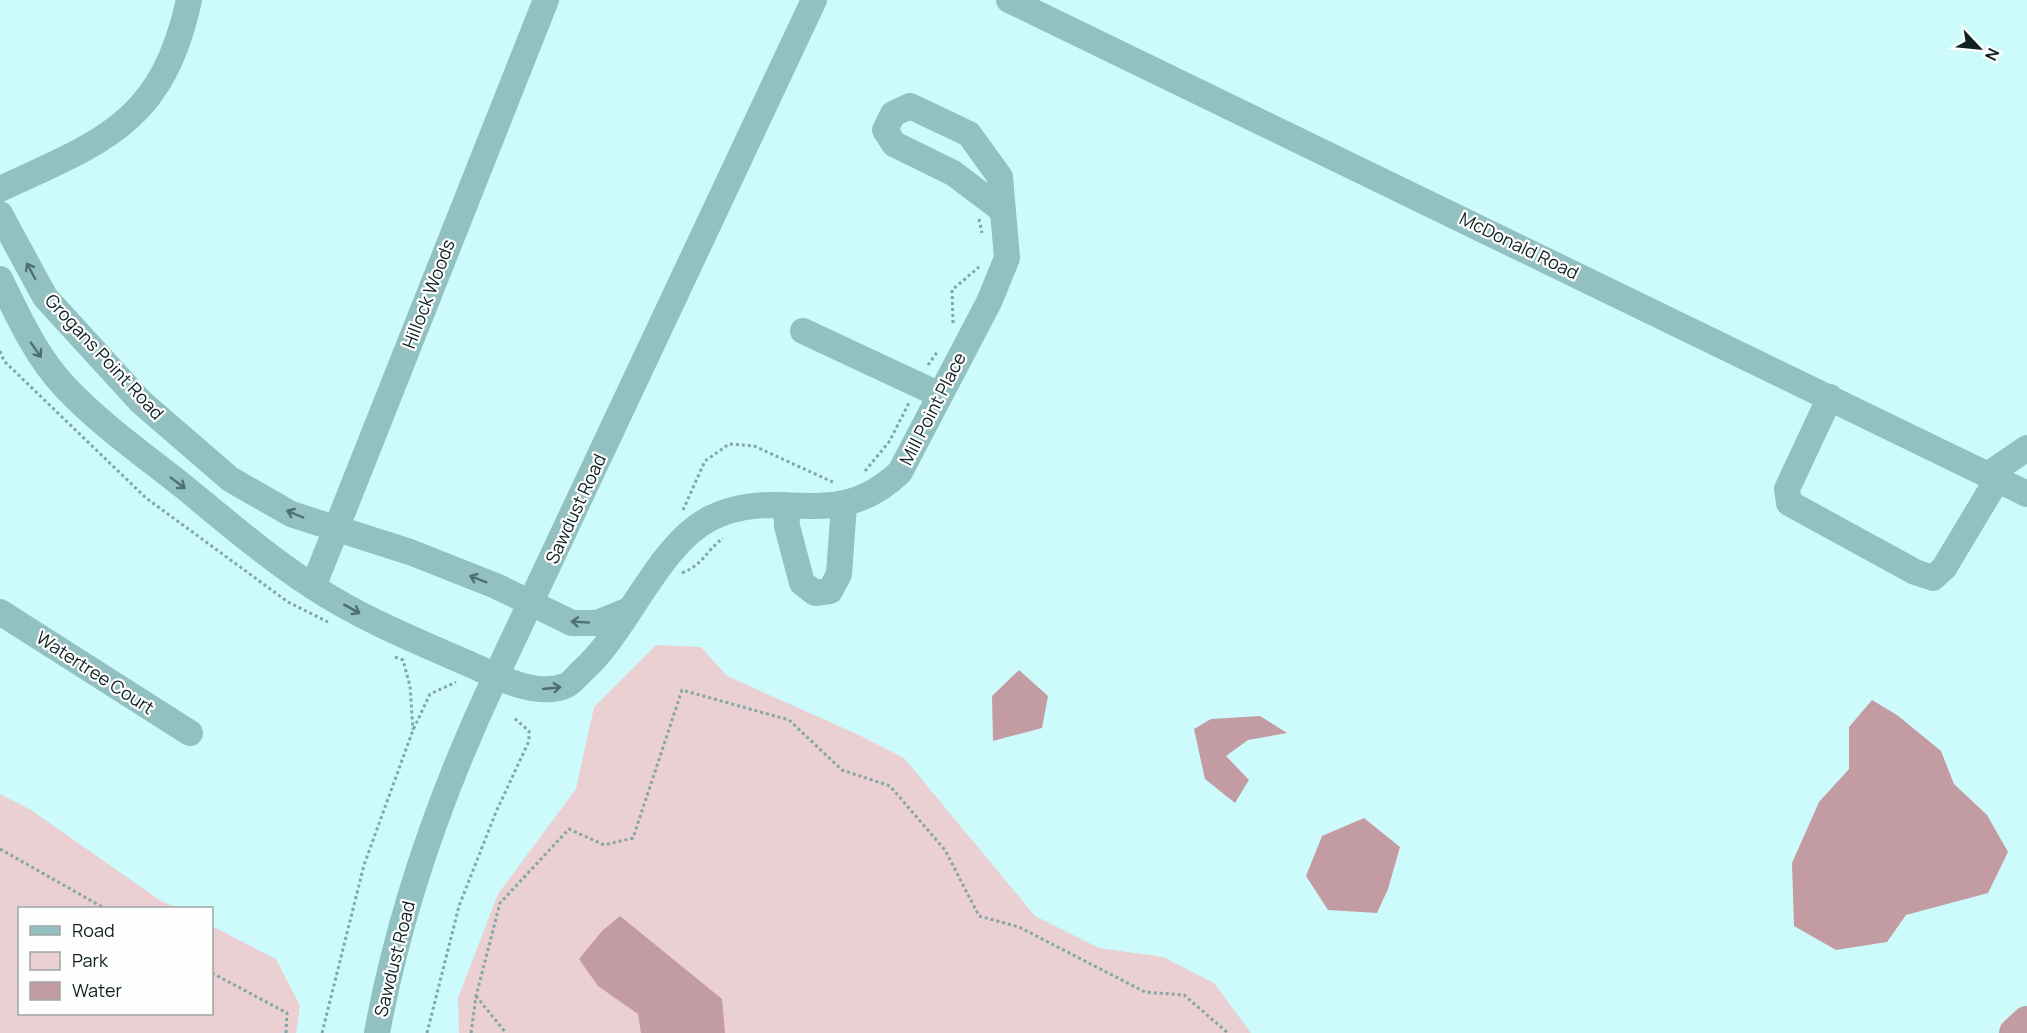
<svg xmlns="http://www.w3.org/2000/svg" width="2027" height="1033" viewBox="0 0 2027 1033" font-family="Manrope,sans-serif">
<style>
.green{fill:#eacfd3}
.water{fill:#c29ca2}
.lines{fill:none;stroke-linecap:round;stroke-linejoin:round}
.river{stroke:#c29ca2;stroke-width:32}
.path{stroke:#83a6a6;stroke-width:3;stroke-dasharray:3 3;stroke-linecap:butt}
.minor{stroke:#93c0c1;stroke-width:26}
.oneway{stroke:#507070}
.labels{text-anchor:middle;stroke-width:4.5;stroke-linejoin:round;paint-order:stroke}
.street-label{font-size:18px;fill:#0e2020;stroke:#fefefe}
</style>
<rect width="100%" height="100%" fill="#cdfbfc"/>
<path class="green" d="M 656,645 L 701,647 L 727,676 L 859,735 L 904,758 L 1035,916 L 1099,948 L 1163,957 L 1214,983 L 1251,1033 L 459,1033 L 458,998 L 498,894 L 576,789 L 594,707 Z
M 0,794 L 31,810 L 161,901 L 177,908 L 20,908 L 20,1014 L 212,1014 L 212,926 L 276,959 L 300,1006 L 296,1033 L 0,1033 Z"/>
<path class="water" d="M 1019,670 L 1048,696 L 1042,728 L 993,741 L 992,696 Z
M 1872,700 L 1897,715 L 1941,751 L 1954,784 L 1987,815 L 2008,852 L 1988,893 L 1906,915 L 1887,942 L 1836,950 L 1794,926 L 1792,863 L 1819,802 L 1849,769 L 1849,727 Z
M 1260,716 L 1287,733 L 1248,740 L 1226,756 L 1249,780 L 1235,803 L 1205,779 L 1194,729 L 1211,719 Z
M 1364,818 L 1400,847 L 1388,889 L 1377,913 L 1328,910 L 1306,876 L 1322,836 Z
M 620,916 L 722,999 L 725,1033 L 641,1033 L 638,1014 L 598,986 L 579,959 L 602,931 Z"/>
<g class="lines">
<path class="river" d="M 2015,1033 L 2027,1022"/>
<path class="path" d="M 979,219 L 982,233
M 953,323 L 952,290 L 979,267
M 0,351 L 4,361 L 146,498 L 288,602 L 328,622
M 928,365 L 938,351
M 865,471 L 889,442 L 909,403
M 683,510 L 705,461 L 729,444 L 754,446 L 835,483
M 682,573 C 704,564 705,552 723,538
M 395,657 L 403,660 L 410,686 L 413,730
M 0,849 L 104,908
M 212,973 L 287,1013 L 286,1033
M 476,996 L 506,1033
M 322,1033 L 364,865 L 413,730 L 430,694 L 456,682
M 427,1033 L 459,906 L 496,812 L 529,741 L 529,731 L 514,718
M 471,1033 L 476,996 L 500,903 L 569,829 L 604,845 L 633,838 L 682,690 L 789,720 L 842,770 L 890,786 L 945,850 L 979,916 L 1019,927 L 1145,992 L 1184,995 L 1228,1033"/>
<path class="minor" d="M 1009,0 L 2027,494
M 0,189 C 104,141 162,123 189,0
M 0,214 L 45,297 L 141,402 L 230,479 L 291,514 L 410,552 L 496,586 L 572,623 L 597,623 L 629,610
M 0,279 C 19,318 36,356 65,387 C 103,427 147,457 189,491 C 229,524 268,557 312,586 C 360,618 414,640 467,663 C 495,675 533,698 565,686 C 571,684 577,676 582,671 C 627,632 658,544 711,518 C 782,484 834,535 900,472 L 989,302 L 1007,258 L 1000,177 L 969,134 L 910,106 L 893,114 L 885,130 L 894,144 L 953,173 L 1002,210
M 803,331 L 940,395
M 1830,397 L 1787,489 L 1789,503 L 1915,572 L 1933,578 L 1944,568 L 1998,478
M 1989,474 L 2027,448
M 786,505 L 787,526 L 802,583 L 815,593 L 830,591 L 839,574 L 844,505
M 313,587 L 546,0
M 0,612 L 190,733
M 377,1033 C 400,908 442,790 496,676 L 814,0"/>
</g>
<defs><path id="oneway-shaft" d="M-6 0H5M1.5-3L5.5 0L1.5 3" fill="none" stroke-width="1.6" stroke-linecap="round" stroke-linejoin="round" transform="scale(1.5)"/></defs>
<g class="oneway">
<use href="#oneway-shaft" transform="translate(31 271) rotate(-118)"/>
<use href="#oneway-shaft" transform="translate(36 350) rotate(55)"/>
<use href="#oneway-shaft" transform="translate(178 483) rotate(37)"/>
<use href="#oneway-shaft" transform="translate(295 514) rotate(-157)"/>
<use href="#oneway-shaft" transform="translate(478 579) rotate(-158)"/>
<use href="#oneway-shaft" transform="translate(352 609) rotate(29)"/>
<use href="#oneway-shaft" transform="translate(580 622) rotate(-176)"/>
<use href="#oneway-shaft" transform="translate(552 688) rotate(-6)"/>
</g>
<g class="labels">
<g class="street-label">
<text transform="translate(1519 246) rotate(26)" y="6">McDonald Road</text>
<text transform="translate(429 294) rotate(-69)" y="6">Hillock Woods</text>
<text transform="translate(104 357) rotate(47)" y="6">Grogans Point Road</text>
<text transform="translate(933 409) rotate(-63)" y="6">Mill Point Place</text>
<text transform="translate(576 509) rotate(-65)" y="6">Sawdust Road</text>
<text transform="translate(95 673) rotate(33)" y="6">Watertree Court</text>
<text transform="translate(395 959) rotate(-76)" y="6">Sawdust Road</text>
</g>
</g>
<rect x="18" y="907" width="195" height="108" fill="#fefefe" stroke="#9ea5a5" stroke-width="1.5"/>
<rect x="30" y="926" width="30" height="9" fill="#93c0c1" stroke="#9ea5a5" stroke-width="1.5"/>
<text x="72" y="937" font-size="18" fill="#0e2020">Road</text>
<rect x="30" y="952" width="30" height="18" fill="#eacfd3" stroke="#9ea5a5" stroke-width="1.5"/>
<text x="72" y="967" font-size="18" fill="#0e2020">Park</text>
<rect x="30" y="982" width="30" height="18" fill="#c29ca2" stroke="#9ea5a5" stroke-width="1.5"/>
<text x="72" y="997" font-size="18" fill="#0e2020">Water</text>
<g transform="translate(1979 48) rotate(116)" stroke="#fefefe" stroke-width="4.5" paint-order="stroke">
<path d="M0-4.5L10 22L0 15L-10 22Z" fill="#0e2020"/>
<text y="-9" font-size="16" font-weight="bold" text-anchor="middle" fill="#0e2020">N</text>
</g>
</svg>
